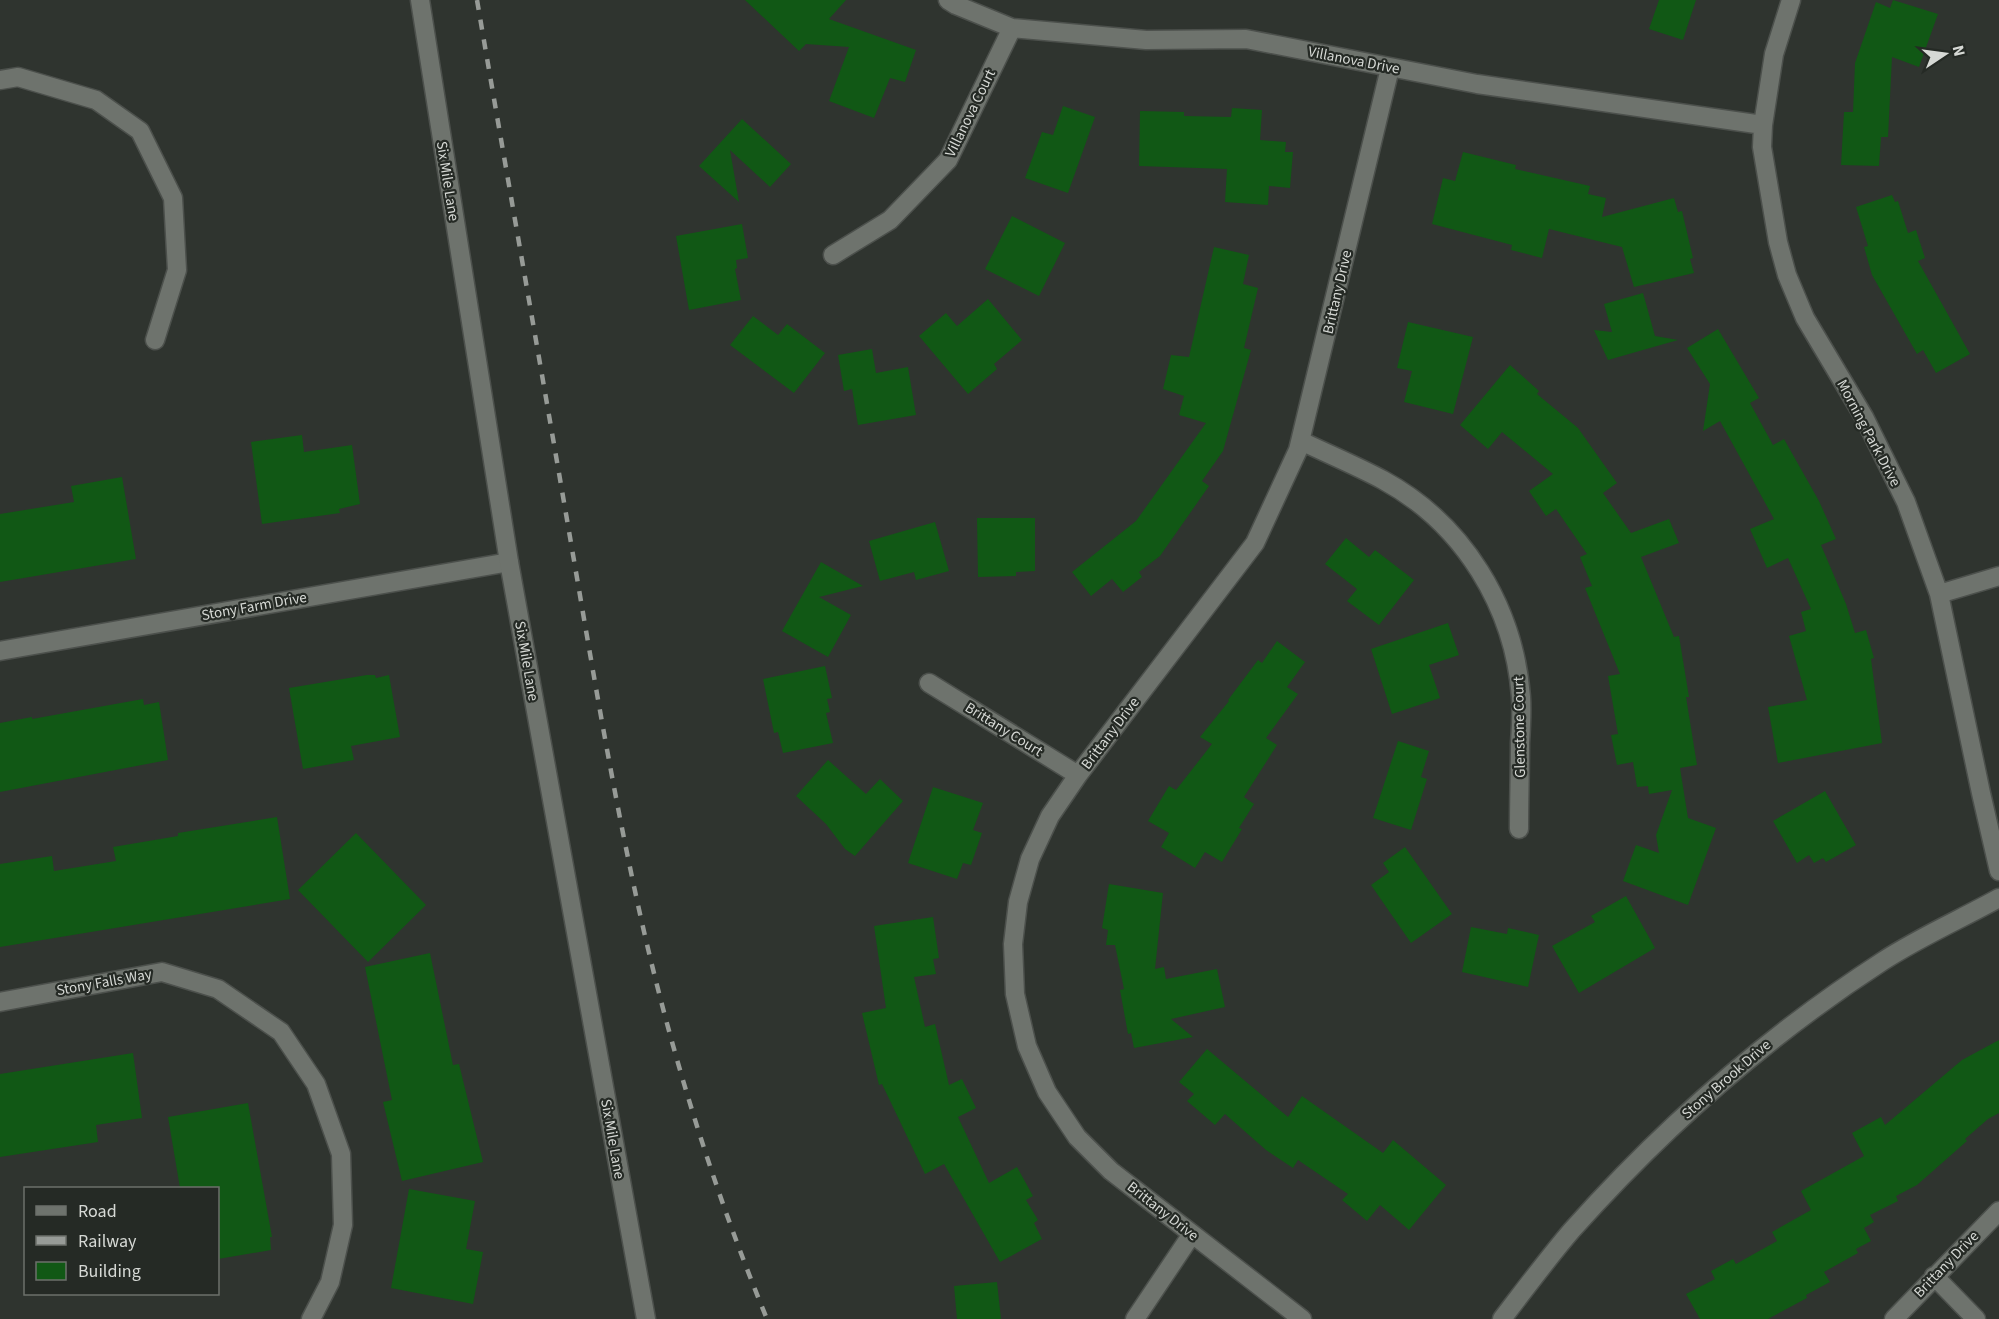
<svg xmlns="http://www.w3.org/2000/svg" width="1999" height="1319" viewBox="0 0 1999 1319" font-family="'Source Sans 3',sans-serif">
<style>
.building{fill:#115815}
.lines{fill:none;stroke-linecap:round;stroke-linejoin:round}
.street-casing{stroke:#4c504c;stroke-width:21}
.secondary-casing{stroke:#4c504c;stroke-width:21}
.street{stroke:#6e736d;stroke-width:18}
.secondary{stroke:#6e736d;stroke-width:18}
.rail{stroke:#979b97;stroke-width:4.5;stroke-dasharray:10 10;stroke-linecap:butt}
.labels{text-anchor:middle;stroke-width:4.5;stroke-linejoin:round;paint-order:stroke}
.street-label{font-size:15px;fill:#d6d9d5;stroke:#252a25}
</style>
<rect width="100%" height="100%" fill="#2f342f"/>
<path class="building" d="M 745,0 L 846,0 L 829,19 L 916,50 L 905,82 L 890,78 L 874,118 L 829,101 L 849,47 L 806,44 L 799,51 Z
M 1659,0 L 1696,0 L 1683,40 L 1649,29 Z
M 1893,0 L 1938,14 L 1919,67 L 1892,57 L 1888,137 L 1881,137 L 1879,166 L 1841,165 L 1844,112 L 1853,112 L 1855,63 L 1876,2 L 1890,8 Z
M 1063,106 L 1095,117 L 1068,193 L 1025,178 L 1042,132 L 1053,135 Z
M 1232,108 L 1262,110 L 1260,140 L 1286,142 L 1285,152 L 1293,152 L 1290,188 L 1269,186 L 1268,205 L 1225,202 L 1227,169 L 1139,166 L 1140,111 L 1184,112 L 1184,116 L 1231,117 Z
M 742,119 L 791,164 L 770,187 L 730,150 L 739,202 L 699,166 Z
M 1463,152 L 1516,165 L 1515,169 L 1590,186 L 1588,194 L 1606,198 L 1602,217 L 1674,198 L 1678,212 L 1682,211 L 1693,258 L 1690,259 L 1694,273 L 1634,287 L 1622,247 L 1549,229 L 1542,258 L 1511,250 L 1512,245 L 1432,224 L 1443,178 L 1455,181 Z
M 1892,195 L 1895,202 L 1898,201 L 1908,233 L 1916,230 L 1925,258 L 1918,261 L 1970,354 L 1936,373 L 1923,350 L 1917,354 L 1872,275 L 1864,247 L 1868,246 L 1856,207 Z
M 1012,216 L 1065,243 L 1039,296 L 985,269 Z
M 742,224 L 748,258 L 736,260 L 737,268 L 735,269 L 741,300 L 689,310 L 676,236 Z
M 1214,247 L 1249,255 L 1243,284 L 1258,288 L 1244,348 L 1251,350 L 1223,451 L 1202,481 L 1209,486 L 1160,556 L 1139,572 L 1142,577 L 1123,592 L 1112,579 L 1091,596 L 1072,572 L 1136,521 L 1206,423 L 1179,415 L 1184,396 L 1163,389 L 1171,355 L 1189,357 Z
M 1643,293 L 1655,336 L 1678,340 L 1608,360 L 1594,330 L 1612,332 L 1604,304 Z
M 988,299 L 1022,340 L 994,364 L 997,369 L 968,394 L 919,336 L 946,313 L 957,326 Z
M 753,316 L 778,335 L 787,324 L 825,353 L 794,393 L 730,345 Z
M 1408,322 L 1473,337 L 1453,414 L 1404,402 L 1412,371 L 1397,368 Z
M 1718,329 L 1759,398 L 1750,403 L 1773,445 L 1784,439 L 1819,501 L 1836,539 L 1821,545 L 1846,604 L 1855,633 L 1866,630 L 1874,658 L 1871,659 L 1882,743 L 1778,763 L 1768,707 L 1807,700 L 1789,636 L 1806,631 L 1801,612 L 1811,609 L 1788,558 L 1767,568 L 1750,529 L 1774,519 L 1720,421 L 1703,431 L 1710,384 L 1687,348 Z
M 872,349 L 876,373 L 908,367 L 916,415 L 858,425 L 852,389 L 844,391 L 838,355 Z
M 1510,365 L 1539,391 L 1537,394 L 1578,428 L 1617,483 L 1603,493 L 1631,533 L 1669,519 L 1679,543 L 1641,557 L 1674,637 L 1679,636 L 1689,697 L 1686,697 L 1697,765 L 1680,768 L 1688,818 L 1716,828 L 1688,905 L 1623,881 L 1636,845 L 1659,853 L 1656,835 L 1672,790 L 1649,794 L 1648,786 L 1637,787 L 1633,762 L 1617,765 L 1611,735 L 1618,734 L 1608,676 L 1620,674 L 1585,588 L 1592,586 L 1580,557 L 1587,554 L 1556,509 L 1546,516 L 1529,491 L 1553,474 L 1502,432 L 1488,449 L 1460,425 Z
M 302,435 L 304,452 L 352,445 L 360,504 L 339,509 L 340,513 L 262,524 L 251,442 Z
M 122,477 L 136,559 L 0,582 L 0,514 L 74,502 L 71,486 Z
M 977,518 L 1035,518 L 1035,571 L 1016,572 L 1016,576 L 978,577 Z
M 935,522 L 949,571 L 916,580 L 914,572 L 880,581 L 869,541 Z
M 1346,538 L 1369,557 L 1375,550 L 1414,580 L 1379,625 L 1347,601 L 1357,589 L 1325,564 Z
M 821,562 L 863,586 L 819,597 L 851,615 L 828,657 L 782,631 Z
M 1448,623 L 1459,655 L 1429,665 L 1440,698 L 1392,714 L 1371,649 Z
M 1277,641 L 1305,662 L 1287,687 L 1298,694 L 1266,738 L 1277,745 L 1244,797 L 1254,804 L 1239,828 L 1242,829 L 1222,862 L 1205,852 L 1195,868 L 1161,847 L 1169,833 L 1148,821 L 1169,786 L 1176,790 L 1212,744 L 1200,737 L 1229,701 L 1228,700 L 1258,660 L 1262,663 Z
M 825,666 L 832,698 L 827,699 L 830,712 L 826,713 L 833,743 L 783,753 L 778,732 L 774,733 L 763,679 Z
M 367,675 L 375,675 L 376,678 L 389,675 L 400,737 L 351,746 L 354,760 L 303,769 L 289,688 Z
M 143,699 L 144,705 L 159,702 L 168,760 L 0,792 L 0,723 L 32,717 L 32,719 Z
M 1398,741 L 1429,751 L 1421,777 L 1427,779 L 1411,830 L 1373,818 Z
M 828,760 L 866,794 L 880,779 L 903,801 L 855,856 L 845,849 L 826,824 L 796,796 Z
M 933,787 L 983,803 L 973,830 L 982,833 L 971,865 L 963,863 L 957,879 L 908,863 Z
M 1825,791 L 1856,845 L 1826,862 L 1823,858 L 1814,863 L 1809,855 L 1797,863 L 1773,821 Z
M 277,817 L 290,899 L 0,947 L 0,864 L 52,856 L 54,871 L 116,861 L 113,847 L 178,836 L 178,833 Z
M 356,833 L 426,905 L 368,962 L 298,890 Z
M 1405,847 L 1452,914 L 1411,943 L 1371,885 L 1389,872 L 1383,863 Z
M 1109,884 L 1163,893 L 1155,969 L 1164,967 L 1166,979 L 1217,969 L 1225,1007 L 1171,1019 L 1193,1037 L 1134,1048 L 1131,1033 L 1128,1034 L 1120,990 L 1124,989 L 1115,945 L 1106,945 L 1108,930 L 1102,928 Z
M 1626,896 L 1655,948 L 1579,993 L 1552,946 L 1595,922 L 1591,916 Z
M 933,917 L 939,958 L 933,959 L 936,974 L 914,977 L 925,1027 L 935,1024 L 949,1085 L 962,1079 L 976,1108 L 958,1117 L 989,1183 L 1017,1167 L 1033,1196 L 1026,1200 L 1038,1220 L 1034,1223 L 1042,1239 L 1000,1262 L 944,1164 L 925,1174 L 882,1084 L 879,1085 L 862,1013 L 886,1008 L 874,926 Z
M 1471,927 L 1507,934 L 1508,928 L 1539,935 L 1528,987 L 1462,972 Z
M 430,953 L 453,1065 L 459,1064 L 483,1162 L 402,1181 L 383,1102 L 392,1100 L 365,967 Z
M 1999,1040 L 1999,1113 L 1988,1119 L 1965,1139 L 1967,1141 L 1917,1185 L 1896,1196 L 1898,1201 L 1870,1215 L 1874,1222 L 1864,1228 L 1871,1241 L 1856,1249 L 1858,1253 L 1824,1272 L 1830,1282 L 1806,1295 L 1807,1298 L 1768,1319 L 1700,1319 L 1686,1294 L 1715,1279 L 1711,1271 L 1733,1259 L 1736,1264 L 1777,1241 L 1772,1232 L 1811,1210 L 1801,1191 L 1864,1156 L 1852,1133 L 1881,1117 L 1885,1125 L 1962,1060 Z
M 1207,1049 L 1288,1117 L 1302,1096 L 1383,1153 L 1393,1140 L 1446,1185 L 1409,1230 L 1380,1205 L 1367,1221 L 1342,1200 L 1348,1194 L 1298,1160 L 1293,1168 L 1266,1150 L 1225,1114 L 1215,1125 L 1187,1101 L 1194,1094 L 1179,1082 Z
M 133,1053 L 142,1118 L 96,1125 L 98,1142 L 0,1157 L 0,1074 Z
M 248,1103 L 272,1237 L 270,1237 L 271,1250 L 218,1259 L 218,1188 L 180,1188 L 168,1117 Z
M 409,1189 L 475,1201 L 466,1249 L 483,1252 L 473,1304 L 391,1288 Z
M 997,1282 L 1001,1319 L 957,1319 L 954,1286 Z"/>
<g class="lines">
<defs>
<path id="street" d="M 948,0 L 956,5 L 1012,28 L 1146,40 L 1246,39 L 1477,84 L 1763,125
M 1791,0 L 1774,54 L 1763,125 L 1762,147 L 1778,242 L 1787,275 L 1805,318 L 1864,417 L 1906,502 L 1939,594 L 1981,793 L 1999,871
M 0,80 L 18,77 L 96,100 L 140,131 L 173,198 L 177,270 L 155,340
M 833,255 L 890,220 L 948,160 L 1012,28
M 1301,441 C 1328,454 1357,466 1383,480 C 1464,524 1514,607 1521,697 C 1522,712 1521,728 1520,743 C 1520,771 1519,800 1519,829
M 1939,594 L 1999,576
M 0,651 L 509,562
M 929,683 L 1078,775
M 0,1002 L 162,972 L 218,989 L 281,1032 L 316,1084 L 341,1154 L 343,1225 L 330,1282 L 311,1319
M 1934,1276 L 1976,1319
M 1135,1319 L 1192,1234
M 1302,1319 L 1111,1171 L 1077,1137 L 1047,1092 L 1027,1046 L 1015,994 L 1013,944 L 1018,902 L 1030,859 L 1050,816 L 1078,775 L 1255,543 L 1298,450 L 1390,68
M 1894,1319 L 1999,1211"/>
<path id="secondary" d="M 420,0 L 509,562 L 646,1319
M 1502,1319 C 1525,1289 1548,1258 1572,1230 C 1664,1127 1767,1036 1883,961 C 1920,937 1961,919 1999,898"/>
</defs>
<use href="#street" class="street-casing"/>
<use href="#secondary" class="secondary-casing"/>
<use href="#street" class="street"/>
<use href="#secondary" class="secondary"/>
<path class="rail" d="M 477,0 C 508,181 540,362 571,543 C 591,659 610,775 635,891 C 666,1036 710,1181 767,1319"/>
</g>
<g class="labels">
<g class="street-label">
<text transform="translate(1354 60) rotate(11)" y="5">Villanova Drive</text>
<text transform="translate(970 113) rotate(-64)" y="5">Villanova Court</text>
<text transform="translate(448 181) rotate(81)" y="5">Six Mile Lane</text>
<text transform="translate(1337 292) rotate(-77)" y="5">Brittany Drive</text>
<text transform="translate(1869 433) rotate(62)" y="5">Morning Park Drive</text>
<text transform="translate(254 606) rotate(-10)" y="5">Stony Farm Drive</text>
<text transform="translate(527 661) rotate(80)" y="5">Six Mile Lane</text>
<text transform="translate(1519 727) rotate(-91)" y="5">Glenstone Court</text>
<text transform="translate(1004 729) rotate(32)" y="5">Brittany Court</text>
<text transform="translate(1110 733) rotate(-53)" y="5">Brittany Drive</text>
<text transform="translate(104 982) rotate(-10)" y="5">Stony Falls Way</text>
<text transform="translate(1726 1079) rotate(-41)" y="5">Stony Brook Drive</text>
<text transform="translate(613 1139) rotate(80)" y="5">Six Mile Lane</text>
<text transform="translate(1163 1211) rotate(38)" y="5">Brittany Drive</text>
<text transform="translate(1946 1264) rotate(-46)" y="5">Brittany Drive</text>
</g>
</g>
<rect x="24" y="1187" width="195" height="108" fill="#252a25" stroke="#6c706b" stroke-width="1.5"/>
<rect x="36" y="1206" width="30" height="9" fill="#6e736d" stroke="#6c706b" stroke-width="1.5"/>
<text x="78" y="1217" font-size="18" fill="#d6d9d5">Road</text>
<rect x="36" y="1236" width="30" height="9" fill="#979b97" stroke="#6c706b" stroke-width="1.5"/>
<text x="78" y="1247" font-size="18" fill="#d6d9d5">Railway</text>
<rect x="36" y="1262" width="30" height="18" fill="#115815" stroke="#6c706b" stroke-width="1.5"/>
<text x="78" y="1277" font-size="18" fill="#d6d9d5">Building</text>
<g transform="translate(1945 54) rotate(77)" stroke="#252a25" stroke-width="4.5" paint-order="stroke">
<path d="M0-4.5L10 22L0 15L-10 22Z" fill="#d6d9d5"/>
<text y="-9" font-size="16" font-weight="bold" text-anchor="middle" fill="#d6d9d5">N</text>
</g>
</svg>
